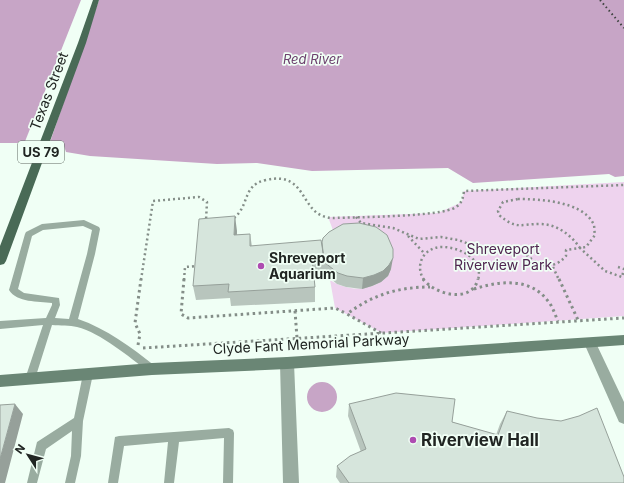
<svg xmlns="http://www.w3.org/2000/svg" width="624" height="483" viewBox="0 0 624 483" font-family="Inter,sans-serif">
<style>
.green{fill:#eed3ee}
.water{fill:#c7a5c6}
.pier{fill:#f0fff5}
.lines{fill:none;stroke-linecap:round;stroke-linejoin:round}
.path-far1{stroke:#848e88;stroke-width:2.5;stroke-dasharray:2 3;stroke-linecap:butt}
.path{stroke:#848e88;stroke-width:3;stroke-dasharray:2.5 3.5;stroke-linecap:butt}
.service{fill:#99aca0;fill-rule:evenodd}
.tertiary{fill:#99aca0;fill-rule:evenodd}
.secondary{fill:#6a8675;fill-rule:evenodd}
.primary{fill:#496a56;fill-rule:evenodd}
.rail{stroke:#3d433f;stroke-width:2;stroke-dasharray:1.5 3;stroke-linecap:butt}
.wall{fill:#b8c5bd}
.shaded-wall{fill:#96a09a}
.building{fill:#d6e5dc;stroke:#96a09a}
.poi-dot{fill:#ae4bb1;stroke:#f0fff5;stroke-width:1.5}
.labels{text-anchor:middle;stroke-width:3.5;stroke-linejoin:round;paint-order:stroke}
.far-water-label{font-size:13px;font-style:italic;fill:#6d416e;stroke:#f0fff5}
.shield{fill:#f0fff5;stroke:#5e6661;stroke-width:1}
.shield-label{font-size:13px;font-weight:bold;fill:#202522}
.street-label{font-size:14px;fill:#202522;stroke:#f0fff5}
.park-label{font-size:14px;fill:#4f2550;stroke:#f0fff5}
.poi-label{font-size:14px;font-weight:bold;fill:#202522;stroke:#f0fff5;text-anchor:start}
.near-poi-label{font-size:17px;font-weight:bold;fill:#202522;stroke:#f0fff5;text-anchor:start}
</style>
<rect width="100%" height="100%" fill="#f0fff5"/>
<path class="green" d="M 624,182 L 624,316 L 382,333 L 335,308 L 330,280 C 349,292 371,292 388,276 L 336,238 L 328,217 L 438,213 L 462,202 L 464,191 Z"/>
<path class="water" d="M 0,0 L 624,0 L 624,176 L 615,177 L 609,174 L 473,183 L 448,168 L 312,171 L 257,163 L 217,164 L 90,156 L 66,152 L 63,143 L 0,143 Z
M307 397a15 15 0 1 1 30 0a15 15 0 1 1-30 0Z"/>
<path class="pier" d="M 81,0 L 99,0 L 49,145 L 24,144 Z"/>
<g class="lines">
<path class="path-far1" d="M 518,199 C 539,199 581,201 593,223 C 595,226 594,231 595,235 L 586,247 L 580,248 C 571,235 557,224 540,224 C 520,224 517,230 499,215 L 498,211 L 503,202 Z
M 356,217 L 361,223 L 393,228 L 419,239 L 441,237 L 458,240 L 486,250 L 522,250 C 535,265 551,273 566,256 L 566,250 L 580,248 L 605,271 L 622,277 L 624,269
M 234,218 C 250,205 242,185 266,180 C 310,170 298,217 333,218 C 355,217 442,217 456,207 C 462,203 463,198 464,191 L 624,185
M 408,236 L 425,254
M 553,267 L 559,280
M 618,267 L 624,269
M 141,280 L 153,201 L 199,197 L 207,202 L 206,220
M 184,280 L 185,267 L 197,266
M 424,280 C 414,265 424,247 442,247 C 460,247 484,259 478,280"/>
<path class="path" d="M 184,279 L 181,314 L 188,318 L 335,308 L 347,314
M 423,279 C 435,295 472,304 478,279
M 559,279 L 578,320
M 474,289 C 499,281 530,277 548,301 C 553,307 555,315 558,321
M 295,311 L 297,338
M 381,333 L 347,314 C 372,295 398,287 430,287
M 138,345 L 140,334 L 135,323 L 141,279
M 143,348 L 624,318"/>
<path class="service" d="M 84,220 L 99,227 L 100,229 L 95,254 L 78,319 C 107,329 131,347 155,366 L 157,369 L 155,372 L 152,373 L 149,372 C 129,357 101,333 77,327 C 70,325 60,326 52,325 L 35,379 L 33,382 L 30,383 L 27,382 L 25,379 L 43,325 L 0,329 L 0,321 L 46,318 L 52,305 L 52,303 C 38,301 17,303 9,290 L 25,234 L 26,232 L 42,224 ZM 83,226 L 92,230 L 87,254 L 69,319 L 55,318 L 60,305 L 59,298 L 24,293 L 18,289 L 32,236 L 43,230 Z
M 88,370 L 91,371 L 93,374 L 83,421 L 81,456 L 75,483 L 65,483 L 71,456 L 72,431 L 46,449 L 37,483 L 27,483 L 37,442 L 74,418 L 83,374 L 85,371 Z
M 229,428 L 233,430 L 234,433 L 233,483 L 223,483 L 224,438 L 179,442 L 174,483 L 164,483 L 168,442 L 124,446 L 118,483 L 108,483 L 115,437 L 119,436 Z"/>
<path class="tertiary" d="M 590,338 L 594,339 L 624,402 L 624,424 L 619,422 L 584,343 L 586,339 Z
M 287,357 L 292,359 L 294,363 L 299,483 L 283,483 L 280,363 L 282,359 Z"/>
<path class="secondary" d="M 624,335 L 624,345 L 287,369 L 152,375 L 0,387 L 0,375 L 152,363 L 287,357 Z"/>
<path class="primary" d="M 93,0 L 99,0 L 86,43 L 6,261 L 4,264 L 0,265 L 0,246 L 78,43 Z"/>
<path class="rail" d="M 600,0 L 624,28"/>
</g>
<path class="wall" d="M 237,231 L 237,235 L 250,234 L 252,246 L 322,242 L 391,269 L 388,276 L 381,282 L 372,286 L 362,289 L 346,287 L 337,284 L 324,273 L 314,273 L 315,287 L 315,302 L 231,306 L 230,298 L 196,300 L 193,286 Z
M 349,404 L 452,422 L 496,435 L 500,424 L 507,411 L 624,483 L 340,483 L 336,477 L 337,466 L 361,452 L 348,416 Z"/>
<path class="shaded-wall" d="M 235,216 L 237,231 L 236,250 L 234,235 Z
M 393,258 L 391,269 L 388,276 L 381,282 L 372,286 L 362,289 L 363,278 Z
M 15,404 L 23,414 L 5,483 L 0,483 L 0,459 Z"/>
<path class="building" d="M 235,216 L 234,235 L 250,234 L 250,246 L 321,240 L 324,258 L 312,258 L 315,287 L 228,292 L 229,284 L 193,286 L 199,219 Z
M 359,223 L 376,227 L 387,235 L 393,249 L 393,258 L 389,265 L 383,271 L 374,275 L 363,278 L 347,276 L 338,273 L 324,262 L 322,242 L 323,238 L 329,232 L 343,224 Z
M 396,393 L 455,399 L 452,422 L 498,435 L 507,411 L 537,418 L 561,421 L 579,416 L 597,408 L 624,477 L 624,483 L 349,483 L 337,466 L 350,456 L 366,449 L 349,404 Z
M 15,404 L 0,459 L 0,405 Z"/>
<g class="poi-dot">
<circle cx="261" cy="266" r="4"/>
<circle cx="413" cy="440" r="4"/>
</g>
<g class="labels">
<g class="far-water-label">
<text x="312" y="64">Red River</text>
</g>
<rect class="shield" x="18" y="141" width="46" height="22" rx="3"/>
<g class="shield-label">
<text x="41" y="157">US 79</text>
</g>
<g class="street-label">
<text transform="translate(49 91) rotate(-69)" y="5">Texas Street</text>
<text transform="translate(311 344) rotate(-3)" y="5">Clyde Fant Memorial Parkway</text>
</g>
<g class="park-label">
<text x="503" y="254">Shreveport<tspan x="503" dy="16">Riverview Park</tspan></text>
</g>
<g class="poi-label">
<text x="269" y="263">Shreveport<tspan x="269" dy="16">Aquarium</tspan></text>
</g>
<g class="near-poi-label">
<text x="421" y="446">Riverview Hall</text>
</g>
</g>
<g transform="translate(28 455) rotate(306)" stroke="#f0fff5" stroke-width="3" paint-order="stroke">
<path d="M0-3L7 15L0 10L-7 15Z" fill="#202522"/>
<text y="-6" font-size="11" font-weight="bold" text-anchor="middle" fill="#202522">N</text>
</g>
</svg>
